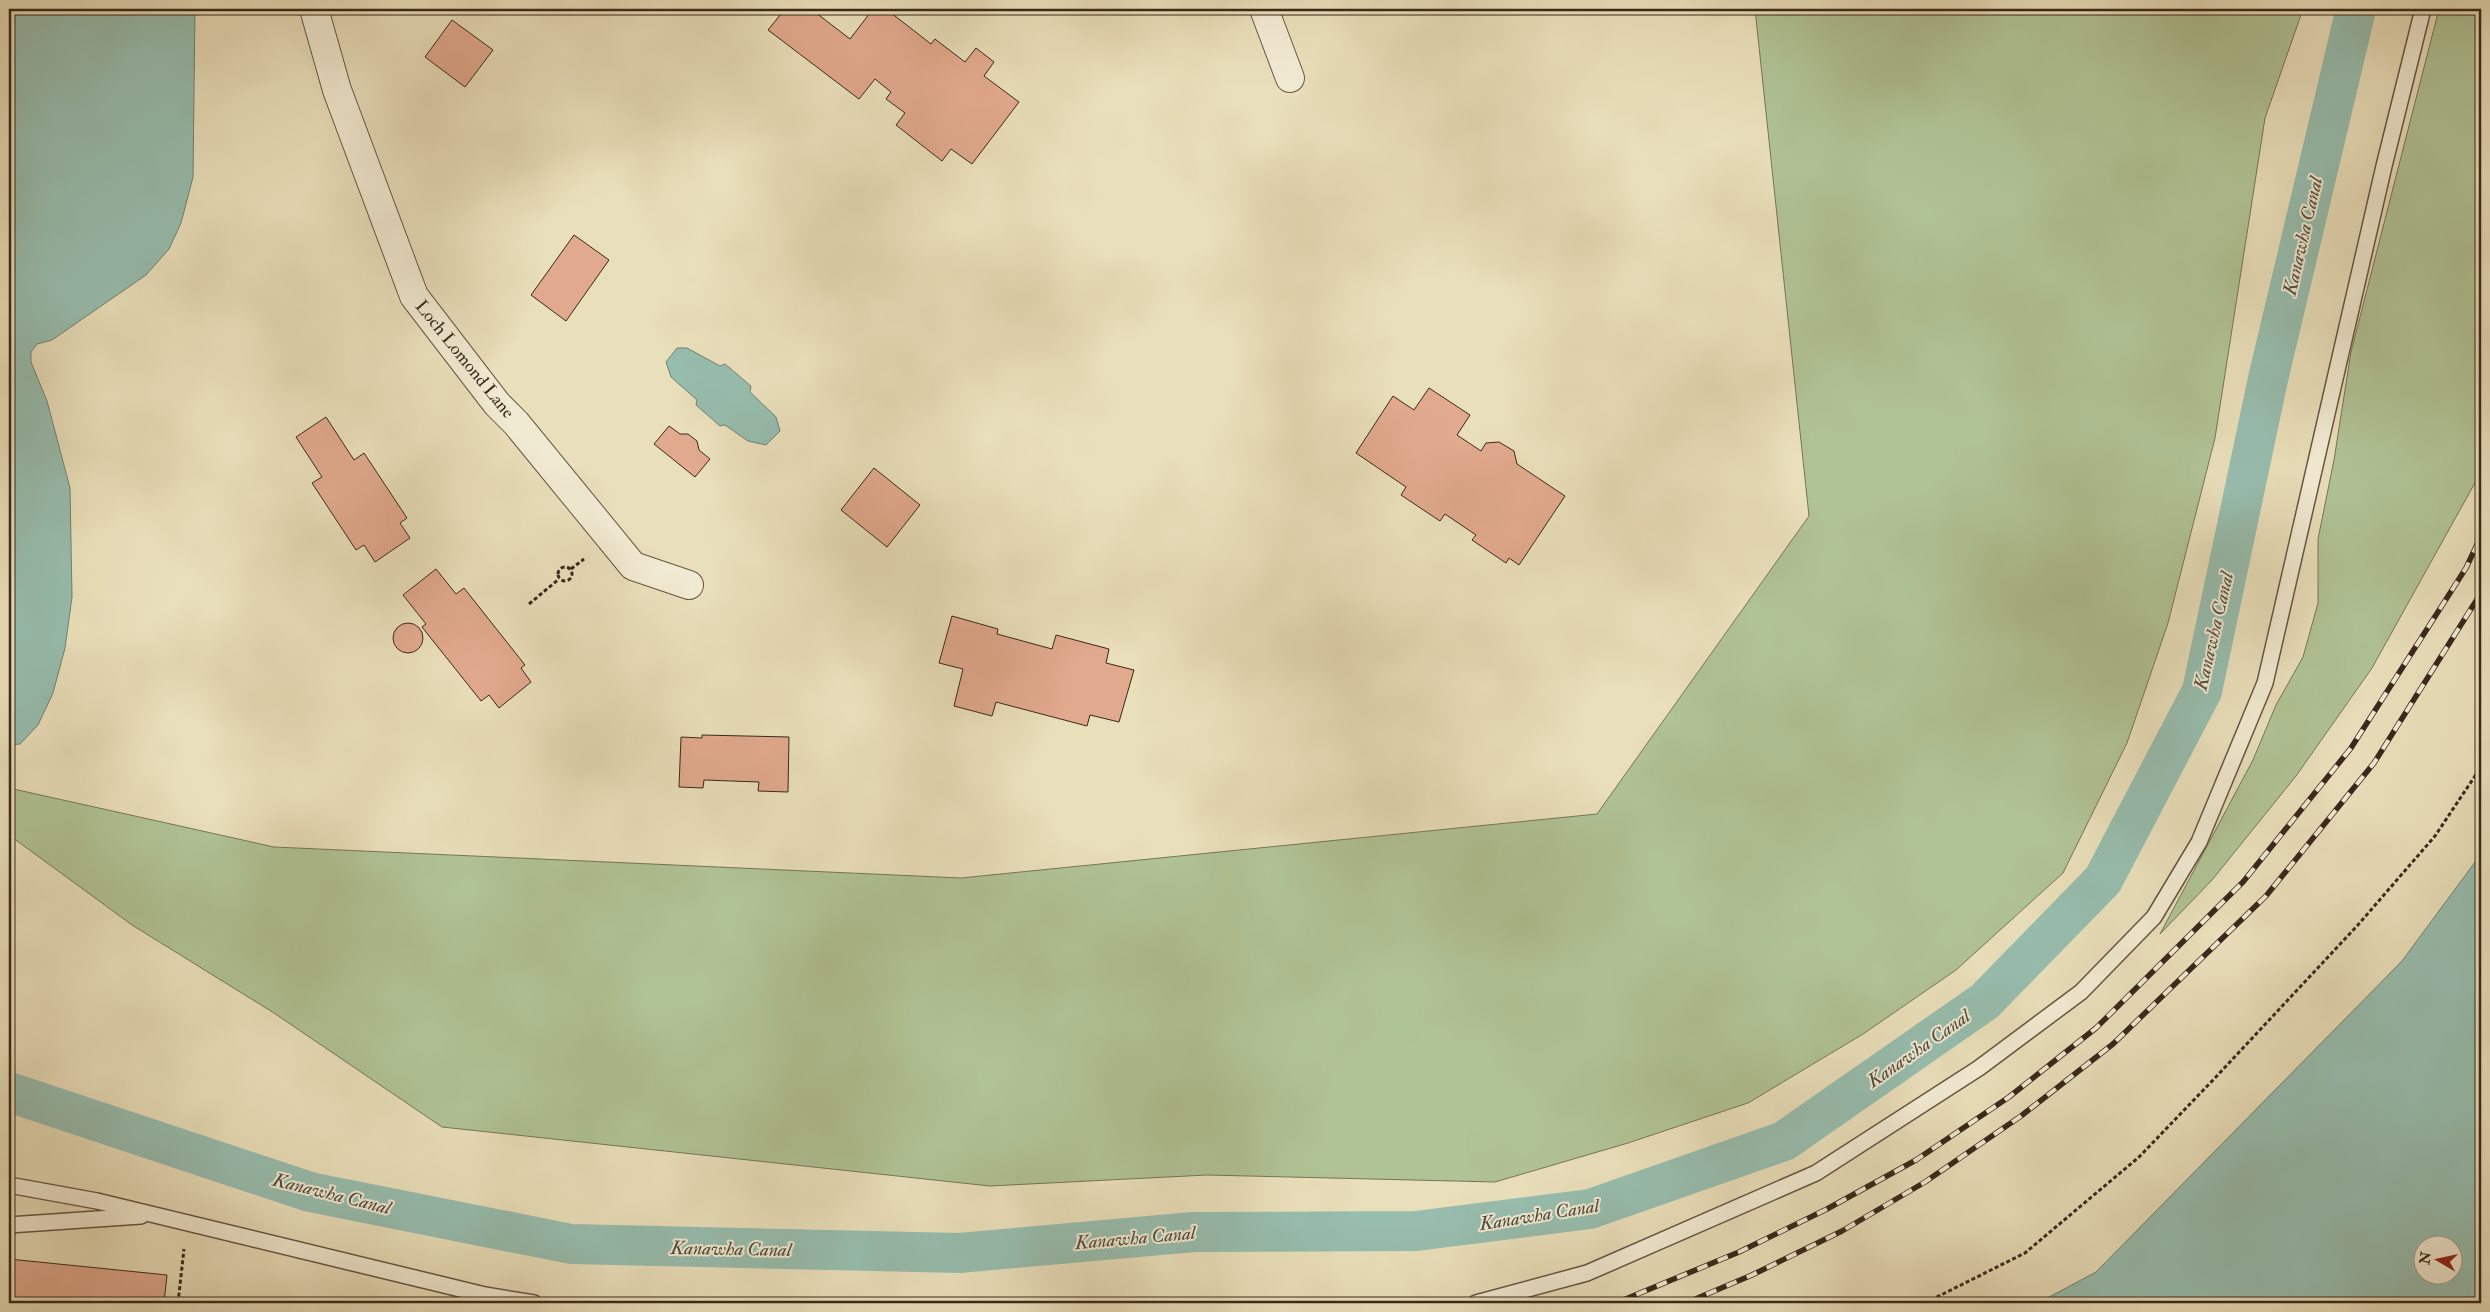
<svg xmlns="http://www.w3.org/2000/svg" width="2490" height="1312" viewBox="0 0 2490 1312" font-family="'IM FELL Double Pica',serif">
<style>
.green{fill:#b0c395;stroke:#757658}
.water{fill:#97bdae;stroke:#728173;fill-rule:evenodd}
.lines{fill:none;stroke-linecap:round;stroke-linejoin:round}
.canal{stroke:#97bdae;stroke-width:40}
.building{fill:#e1a98d;stroke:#3a281b}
.lane-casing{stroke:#665643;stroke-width:18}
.street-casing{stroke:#665643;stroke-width:30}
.path{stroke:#3a281b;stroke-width:3;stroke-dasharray:4 2.5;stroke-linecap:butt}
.lane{stroke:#f1ead2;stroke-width:15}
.street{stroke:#f1ead2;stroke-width:28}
.rail-casing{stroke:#3a281b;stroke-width:5.5}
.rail{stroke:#f1ead2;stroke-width:4;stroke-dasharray:11;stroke-linecap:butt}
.labels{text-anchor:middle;stroke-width:4;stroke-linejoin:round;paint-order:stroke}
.street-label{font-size:18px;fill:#3a281b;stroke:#f1ead2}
.water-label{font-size:19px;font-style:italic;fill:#514d40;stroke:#f1ead2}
</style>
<rect width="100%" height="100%" fill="#e9dfba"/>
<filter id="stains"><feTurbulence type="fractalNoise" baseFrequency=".004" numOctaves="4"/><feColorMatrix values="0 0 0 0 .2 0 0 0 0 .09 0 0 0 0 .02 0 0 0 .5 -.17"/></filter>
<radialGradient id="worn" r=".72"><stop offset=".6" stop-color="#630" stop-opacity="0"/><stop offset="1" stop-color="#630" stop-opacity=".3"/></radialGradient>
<path class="green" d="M 1755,9 L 2303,9 L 2265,118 L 2215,438 L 2168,623 L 2127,743 L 2063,873 L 1956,970 L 1863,1034 L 1748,1103 L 1628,1143 L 1495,1182 L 1207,1175 L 990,1186 L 442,1127 L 274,1013 L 132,925 L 9,835 L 9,788 L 274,847 L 961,878 L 1597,814 L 1809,516 Z
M 2439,9 L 2481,9 L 2481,472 L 2372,668 L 2296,776 L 2212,880 L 2160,934 L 2253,760 L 2276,705 L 2303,657 L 2318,603 L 2318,539 L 2334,460 L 2351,352 Z"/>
<path class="water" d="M 9,9 L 195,9 L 193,177 L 181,223 L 169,249 L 146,275 L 52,340 L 37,344 L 31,352 L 31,362 L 47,401 L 70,488 L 72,597 L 65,648 L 53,693 L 38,725 L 20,744 L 9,745 Z
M 677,348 L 687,348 L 720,366 L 725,364 L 751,386 L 750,392 L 776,417 L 780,431 L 766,445 L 748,441 L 725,425 L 720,426 L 696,405 L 697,400 L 671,377 L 666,362 Z
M 2481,854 L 2481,1303 L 2038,1303 L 2096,1272 L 2402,961 ZM 2422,1244 L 2452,1244 L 2452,1274 L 2422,1274 Z"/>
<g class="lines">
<path class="canal" d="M 9,1092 L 310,1192 L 571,1244 L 959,1253 L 1194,1232 L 1416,1231 L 1590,1209 L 1784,1141 L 1985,1001 L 2103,880 L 2202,691 L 2268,379 L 2356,9"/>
</g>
<path class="building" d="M 785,9 L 811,9 L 850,39 L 873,9 L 886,9 L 931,44 L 935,39 L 965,62 L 976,48 L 994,62 L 984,76 L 1019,102 L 972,164 L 951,149 L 942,161 L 896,125 L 905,113 L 886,99 L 891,92 L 875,79 L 859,99 L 768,30 Z
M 452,20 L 493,50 L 465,87 L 425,57 Z
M 574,235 L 609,260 L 566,321 L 531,295 Z
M 1429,388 L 1470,415 L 1457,435 L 1481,451 L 1486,443 L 1499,442 L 1514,451 L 1517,464 L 1565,496 L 1519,565 L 1509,558 L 1506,563 L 1472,540 L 1476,535 L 1445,514 L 1440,521 L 1401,495 L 1406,487 L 1356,453 L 1393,396 L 1414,410 Z
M 326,417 L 354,460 L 364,453 L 407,518 L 400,523 L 410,538 L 375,562 L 364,545 L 356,550 L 312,483 L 322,477 L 296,437 Z
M 669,426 L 680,434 L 688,434 L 697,441 L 699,450 L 710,459 L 695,477 L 654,444 Z
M 874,468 L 920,505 L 887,547 L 841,510 Z
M 436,569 L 456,594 L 464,588 L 525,665 L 521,668 L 531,682 L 499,708 L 489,695 L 481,701 L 422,627 L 426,624 L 403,595 Z
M 952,616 L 998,629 L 997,634 L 1052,649 L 1056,635 L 1109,649 L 1106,663 L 1134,670 L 1119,722 L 1090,715 L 1087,726 L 996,702 L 992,716 L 954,706 L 963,669 L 939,663 Z
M393 638a15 15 0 1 1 30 0a15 15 0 1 1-30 0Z
M 702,735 L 789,737 L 788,792 L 758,791 L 759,782 L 704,780 L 703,788 L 679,787 L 681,737 L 702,738 Z
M 9,1259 L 167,1275 L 164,1303 L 9,1303 Z"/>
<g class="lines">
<defs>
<path id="lane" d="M 9,1185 L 97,1201 L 485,1295 L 534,1303
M 9,1225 L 141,1216
M 1476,1303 L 1587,1273 L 1816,1173 L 1979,1068 L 2081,992 L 2154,917 L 2199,842 L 2265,683 L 2384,166 L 2423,9"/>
<path id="street" d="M 314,9 L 337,90 L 414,296 L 497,404 L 516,423 L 633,566 L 689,585
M 1264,9 L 1290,78"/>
</defs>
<use href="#lane" class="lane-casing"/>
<use href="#street" class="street-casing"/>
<path class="path" d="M558 574a7 7 0 1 1 14 0a7 7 0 1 1-14 0Z
M 571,569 L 584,559
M 529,604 L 559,579
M 178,1303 L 184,1249
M 1925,1303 L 2025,1253 L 2139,1157 L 2214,1079 L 2357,926 L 2435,836 L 2481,767"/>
<use href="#lane" class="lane"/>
<use href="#street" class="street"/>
<defs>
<path id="rail" d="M 1616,1303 L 1739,1252 L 1827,1209 L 1916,1160 L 2009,1097 L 2096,1028 L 2243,882 L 2351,748 L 2466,568 L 2481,536
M 1686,1303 L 1752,1275 L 1842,1231 L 1925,1182 L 2021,1116 L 2113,1044 L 2266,896 L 2374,763 L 2481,593"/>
</defs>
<use href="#rail" class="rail-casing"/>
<use href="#rail" class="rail"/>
</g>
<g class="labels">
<g class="street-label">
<text transform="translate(465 359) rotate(51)" y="6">Loch Lomond Lane</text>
</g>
<g class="water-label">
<text transform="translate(2302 236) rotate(-77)" y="7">Kanawha Canal</text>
<text transform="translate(2213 631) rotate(-77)" y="7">Kanawha Canal</text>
<text transform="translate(1918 1048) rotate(-35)" y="7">Kanawha Canal</text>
<text transform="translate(332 1193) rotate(14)" y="7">Kanawha Canal</text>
<text transform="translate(1539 1214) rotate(-9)" y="7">Kanawha Canal</text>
<text transform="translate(1135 1237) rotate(-5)" y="7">Kanawha Canal</text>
<text transform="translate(731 1248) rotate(1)" y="7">Kanawha Canal</text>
</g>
</g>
<rect width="2490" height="1312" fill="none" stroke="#e9dfba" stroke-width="30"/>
<rect x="10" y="10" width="2470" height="1292" fill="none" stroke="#3a281b" stroke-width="2.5"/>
<rect x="15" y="15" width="2460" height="1282" fill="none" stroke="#3a281b"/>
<g transform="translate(2438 1260) rotate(279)"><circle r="24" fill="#f1ead2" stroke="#a89c89"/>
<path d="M0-4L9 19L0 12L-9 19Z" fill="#8f2418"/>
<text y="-8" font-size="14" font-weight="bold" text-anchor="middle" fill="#3a281b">N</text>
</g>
<rect width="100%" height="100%" filter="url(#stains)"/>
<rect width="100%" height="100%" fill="url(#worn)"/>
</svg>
